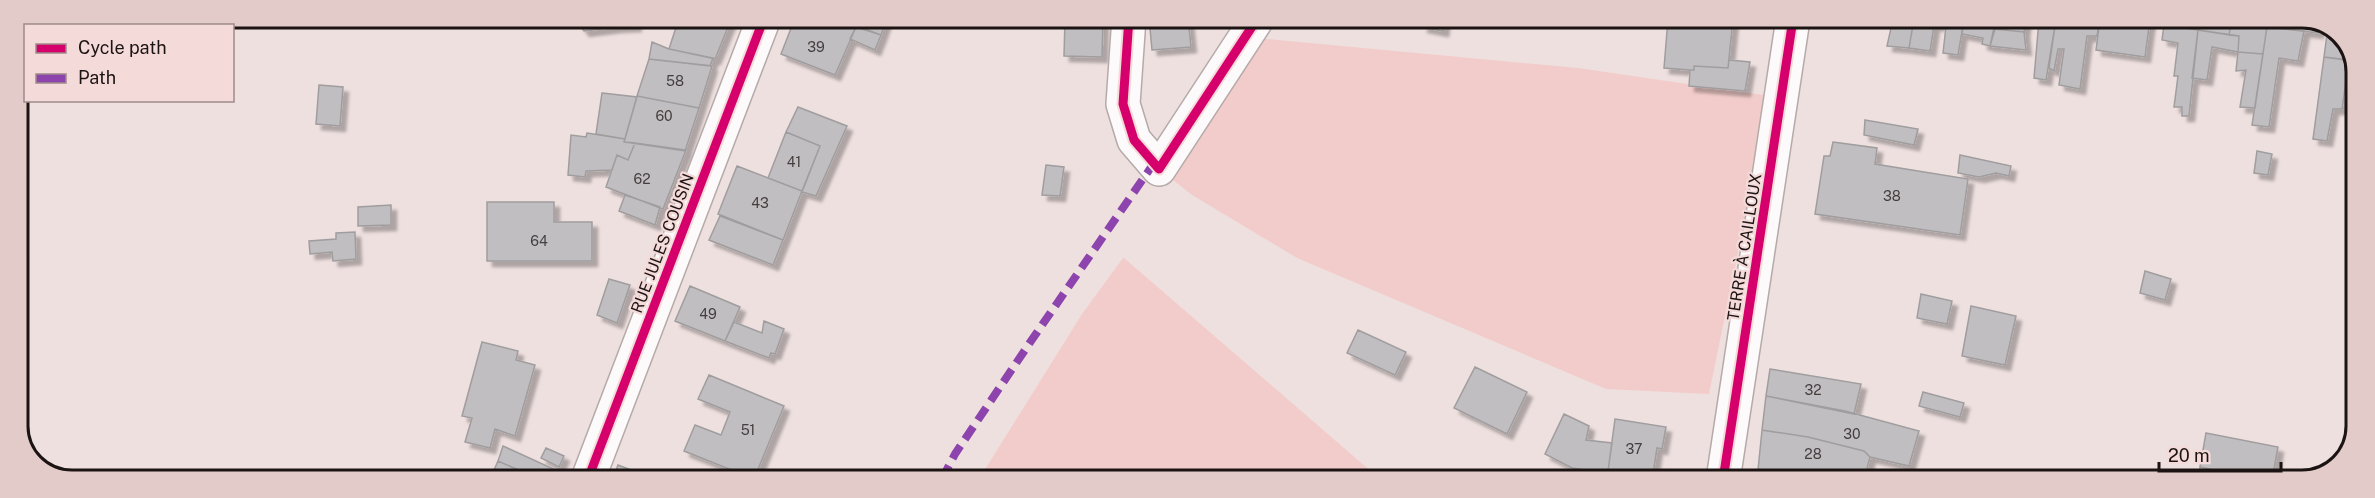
<svg xmlns="http://www.w3.org/2000/svg" width="2375" height="498" viewBox="0 0 2375 498" font-family="'Public Sans',sans-serif">
<style>
.green{fill:#f2ccca}
.building{fill:#c1bec1;stroke:#a09d9f;stroke-width:1.5;filter:url(#shadow)}
.lines{fill:none;stroke-linecap:round;stroke-linejoin:round}
.street-casing{stroke:#b5aaa9;stroke-width:36}
.secondary-casing{stroke:#b5aaa9;stroke-width:36}
.street{stroke:#fcfafa;stroke-width:33}
.secondary{stroke:#fcfafa;stroke-width:33}
.quiet{stroke:#8e44ad;stroke-width:8;stroke-dasharray:15 8;stroke-linecap:butt}
.cycleway-casing{stroke:#f4dbd9;stroke-width:13}
.cycleway{stroke:#d6006c;stroke-width:9}
.labels{text-anchor:middle;stroke-width:4.5;stroke-linejoin:round;paint-order:stroke}
.number-label{font-size:14px;fill:#453e3e}
.street-label{font-size:16px;fill:#1c1413;stroke:#f4dbd9}
.rim{fill:none;stroke:#1c1413;stroke-width:3}
</style>
<defs>
<filter id="shadow"><feDropShadow dx="5.5" dy="5.5" stdDeviation="1.5" flood-color="#0004"/></filter>
</defs>
<rect width="100%" height="100%" fill="#eee0df"/>
<path class="green" d="M 1245,37 L 1578,68 L 1770,96 L 1709,394 L 1606,389 L 1297,258 L 1192,195 L 1159,169 Z
M 1123,258 L 1124,258 L 1381,480 L 979,479 L 1082,314 Z"/>
<path class="building" d="M 578,18 L 615,18 L 615,27 L 584,31 L 579,24 Z
M 615,18 L 635,18 L 636,26 L 615,27 Z
M 679,18 L 694,18 L 728,27 L 715,59 L 669,49 Z
M 694,18 L 732,18 L 728,27 Z
M 795,18 L 835,18 L 856,27 L 835,75 L 781,54 Z
M 835,18 L 887,18 L 881,35 Z
M 1065,18 L 1103,18 L 1102,57 L 1064,56 Z
M 1149,18 L 1188,18 L 1191,47 L 1152,50 Z
M 1424,19 L 1445,19 L 1443,31 L 1422,27 Z
M 1668,19 L 1733,19 L 1728,68 L 1694,66 L 1694,70 L 1690,70 L 1664,68 Z
M 1893,19 L 1914,19 L 1909,48 L 1887,46 Z
M 1914,19 L 1935,19 L 1930,51 L 1909,48 Z
M 1935,19 L 1964,19 L 1958,55 L 1943,53 L 1946,26 L 1934,25 Z
M 1964,19 L 1996,19 L 1990,46 L 1982,44 L 1983,38 L 1962,34 Z
M 1996,19 L 2026,19 L 2024,32 L 1995,29 Z
M 2035,19 L 2056,19 L 2046,80 L 2034,78 L 2039,20 Z
M 2056,19 L 2100,19 L 2097,36 L 2087,36 L 2080,89 L 2059,85 L 2064,49 L 2058,49 L 2054,71 L 2049,68 Z
M 2100,19 L 2150,19 L 2145,57 L 2096,50 Z
M 2165,19 L 2199,19 L 2198,30 L 2164,25 Z
M 2199,19 L 2232,19 L 2229,35 L 2198,30 Z
M 2232,19 L 2268,19 L 2263,54 L 2238,52 L 2239,36 L 2229,35 Z
M 2268,19 L 2313,19 L 2319,23 L 2318,33 L 2267,27 Z
M 2164,25 L 2198,30 L 2189,116 L 2182,116 L 2182,107 L 2174,107 L 2178,76 L 2174,76 L 2178,43 L 2162,40 Z
M 856,27 L 881,35 L 875,50 L 850,39 Z
M 2267,27 L 2304,31 L 2298,61 L 2279,58 L 2269,127 L 2252,125 Z
M 2328,27 L 2341,34 L 2354,61 L 2324,57 Z
M 1995,29 L 2024,32 L 2026,50 L 1990,46 Z
M 2198,30 L 2239,36 L 2238,52 L 2212,47 L 2207,80 L 2192,78 Z
M 652,42 L 669,49 L 713,58 L 710,66 L 649,59 Z
M 2238,52 L 2263,54 L 2255,108 L 2240,107 L 2246,70 L 2236,71 Z
M 2324,57 L 2349,60 L 2342,109 L 2333,109 L 2327,141 L 2313,139 Z
M 649,59 L 712,66 L 699,108 L 637,96 Z
M 1729,60 L 1750,62 L 1745,91 L 1689,86 L 1690,70 L 1694,70 L 1694,66 L 1728,68 Z
M 319,85 L 343,87 L 340,126 L 316,124 Z
M 602,93 L 637,97 L 625,139 L 596,134 Z
M 637,96 L 699,108 L 685,151 L 624,142 Z
M 798,107 L 847,126 L 816,196 L 802,192 L 820,146 L 786,132 Z
M 1865,120 L 1918,129 L 1914,145 L 1864,135 Z
M 786,132 L 820,146 L 802,191 L 768,178 Z
M 587,133 L 625,139 L 624,142 L 635,143 L 628,160 L 617,155 L 612,170 L 586,171 L 585,177 L 568,175 L 571,135 L 586,137 Z
M 1833,142 L 1877,148 L 1875,164 L 1968,179 L 1960,235 L 1815,214 L 1824,156 L 1830,156 Z
M 635,143 L 686,150 L 663,209 L 606,187 L 617,155 L 628,160 Z
M 2257,151 L 2272,154 L 2268,175 L 2254,173 Z
M 1960,155 L 2011,166 L 2009,176 L 1996,173 L 1979,177 L 1958,173 Z
M 1046,165 L 1064,167 L 1060,196 L 1042,195 Z
M 737,166 L 802,191 L 783,240 L 718,214 Z
M 625,195 L 660,207 L 655,225 L 619,211 Z
M 487,202 L 554,202 L 554,222 L 592,222 L 592,261 L 487,261 Z
M 391,205 L 391,225 L 358,226 L 358,207 Z
M 720,216 L 783,240 L 773,265 L 709,240 Z
M 355,232 L 356,259 L 333,261 L 332,252 L 310,254 L 309,241 L 336,239 L 336,233 Z
M 2145,271 L 2171,279 L 2165,300 L 2140,293 Z
M 609,279 L 630,285 L 617,323 L 597,315 Z
M 690,286 L 740,307 L 725,341 L 675,321 Z
M 1921,294 L 1952,301 L 1947,324 L 1917,318 Z
M 1971,306 L 2016,316 L 2005,365 L 1962,356 Z
M 764,321 L 784,329 L 775,354 L 771,353 L 769,358 L 725,341 L 734,322 L 762,333 Z
M 1358,330 L 1406,352 L 1395,375 L 1347,353 Z
M 482,342 L 518,351 L 516,360 L 535,365 L 515,436 L 495,429 L 490,448 L 465,442 L 472,418 L 462,416 Z
M 1475,367 L 1527,392 L 1507,434 L 1454,408 Z
M 1770,369 L 1861,384 L 1854,414 L 1766,396 Z
M 709,375 L 784,406 L 754,479 L 684,451 L 695,425 L 721,435 L 730,412 L 698,399 Z
M 1923,392 L 1964,403 L 1960,417 L 1919,406 Z
M 1766,396 L 1845,411 L 1919,431 L 1909,466 L 1870,457 L 1864,451 L 1808,437 L 1762,430 Z
M 1564,414 L 1589,426 L 1586,440 L 1612,443 L 1608,471 L 1598,472 L 1572,468 L 1545,454 Z
M 1615,419 L 1666,427 L 1662,449 L 1657,448 L 1652,480 L 1640,480 L 1608,471 Z
M 1762,430 L 1808,437 L 1864,451 L 1870,457 L 1864,480 L 1757,480 Z
M 2206,433 L 2278,447 L 2272,480 L 2226,480 L 2228,473 L 2200,467 Z
M 503,446 L 558,471 L 554,479 L 539,479 L 498,461 Z
M 546,448 L 564,456 L 559,467 L 541,458 Z
M 498,461 L 539,479 L 490,479 Z
M 618,465 L 655,479 L 613,479 Z
M 2200,467 L 2228,473 L 2226,480 L 2198,480 Z
M 1608,471 L 1640,480 L 1606,480 Z"/>
<g class="lines">
<defs>
<path id="street" d="M 1129,18 L 1123,104 L 1134,140 L 1159,169 L 1257,19
M 1723,480 L 1793,19"/>
<path id="secondary" d="M 588,479 L 764,18"/>
</defs>
<use href="#street" class="street-casing"/>
<use href="#secondary" class="secondary-casing"/>
<use href="#street" class="street"/>
<use href="#secondary" class="secondary"/>
<path class="quiet" d="M 942,479 L 955,454 L 1031,341 L 1154,163"/>
<defs>
<path id="cycleway" d="M 1129,18 L 1123,104 L 1134,140 L 1159,169 L 1257,19
M 588,479 L 764,18
M 1723,480 L 1793,19"/>
</defs>
<use href="#cycleway" class="cycleway-casing"/>
<use href="#cycleway" class="cycleway"/>
</g>
<g class="labels">
<g class="number-label">
<text x="816" y="52">39</text>
<text x="675" y="86">58</text>
<text x="664" y="121">60</text>
<text x="794" y="167">41</text>
<text x="642" y="184">62</text>
<text x="1892" y="201">38</text>
<text x="760" y="208">43</text>
<text x="539" y="246">64</text>
<text x="708" y="319">49</text>
<text x="1813" y="395">32</text>
<text x="748" y="435">51</text>
<text x="1852" y="439">30</text>
<text x="1634" y="454">37</text>
<text x="1813" y="459">28</text>
</g>
<g class="street-label">
<text transform="translate(662 243) rotate(-69)" y="6">RUE JULES COUSIN</text>
<text transform="translate(1744 247) rotate(-81)" y="6">TERRE À CAILLOUX</text>
</g>
</g>
<path d="M0 0H2375V498H0ZM72 28H2302A44 44 0 0 1 2346 72V426A44 44 0 0 1 2302 470H72A44 44 0 0 1 28 426V72A44 44 0 0 1 72 28Z" fill="#e3cbc9" fill-rule="evenodd"/>
<path class="rim" d="M72 28H2302A44 44 0 0 1 2346 72V426A44 44 0 0 1 2302 470H72A44 44 0 0 1 28 426V72A44 44 0 0 1 72 28Z"/>
<rect x="24" y="24" width="210" height="78" fill="#f4dbd9" stroke="#9e8b8a" stroke-width="1.5"/>
<rect x="36" y="44" width="30" height="9" fill="#d6006c" stroke="#9e8b8a" stroke-width="1.5"/>
<text x="78" y="54" font-size="18" fill="#1c1413">Cycle path</text>
<rect x="36" y="74" width="30" height="9" fill="#8e44ad" stroke="#9e8b8a" stroke-width="1.5"/>
<text x="78" y="84" font-size="18" fill="#1c1413">Path</text>
<path d="M2159 462v9h122v-9" fill="none" stroke="#1c1413" stroke-width="3"/>
<text x="2168" y="462" font-size="18" fill="#1c1413" stroke="#f4dbd9" stroke-width="4.5" paint-order="stroke">20 m</text>
</svg>
